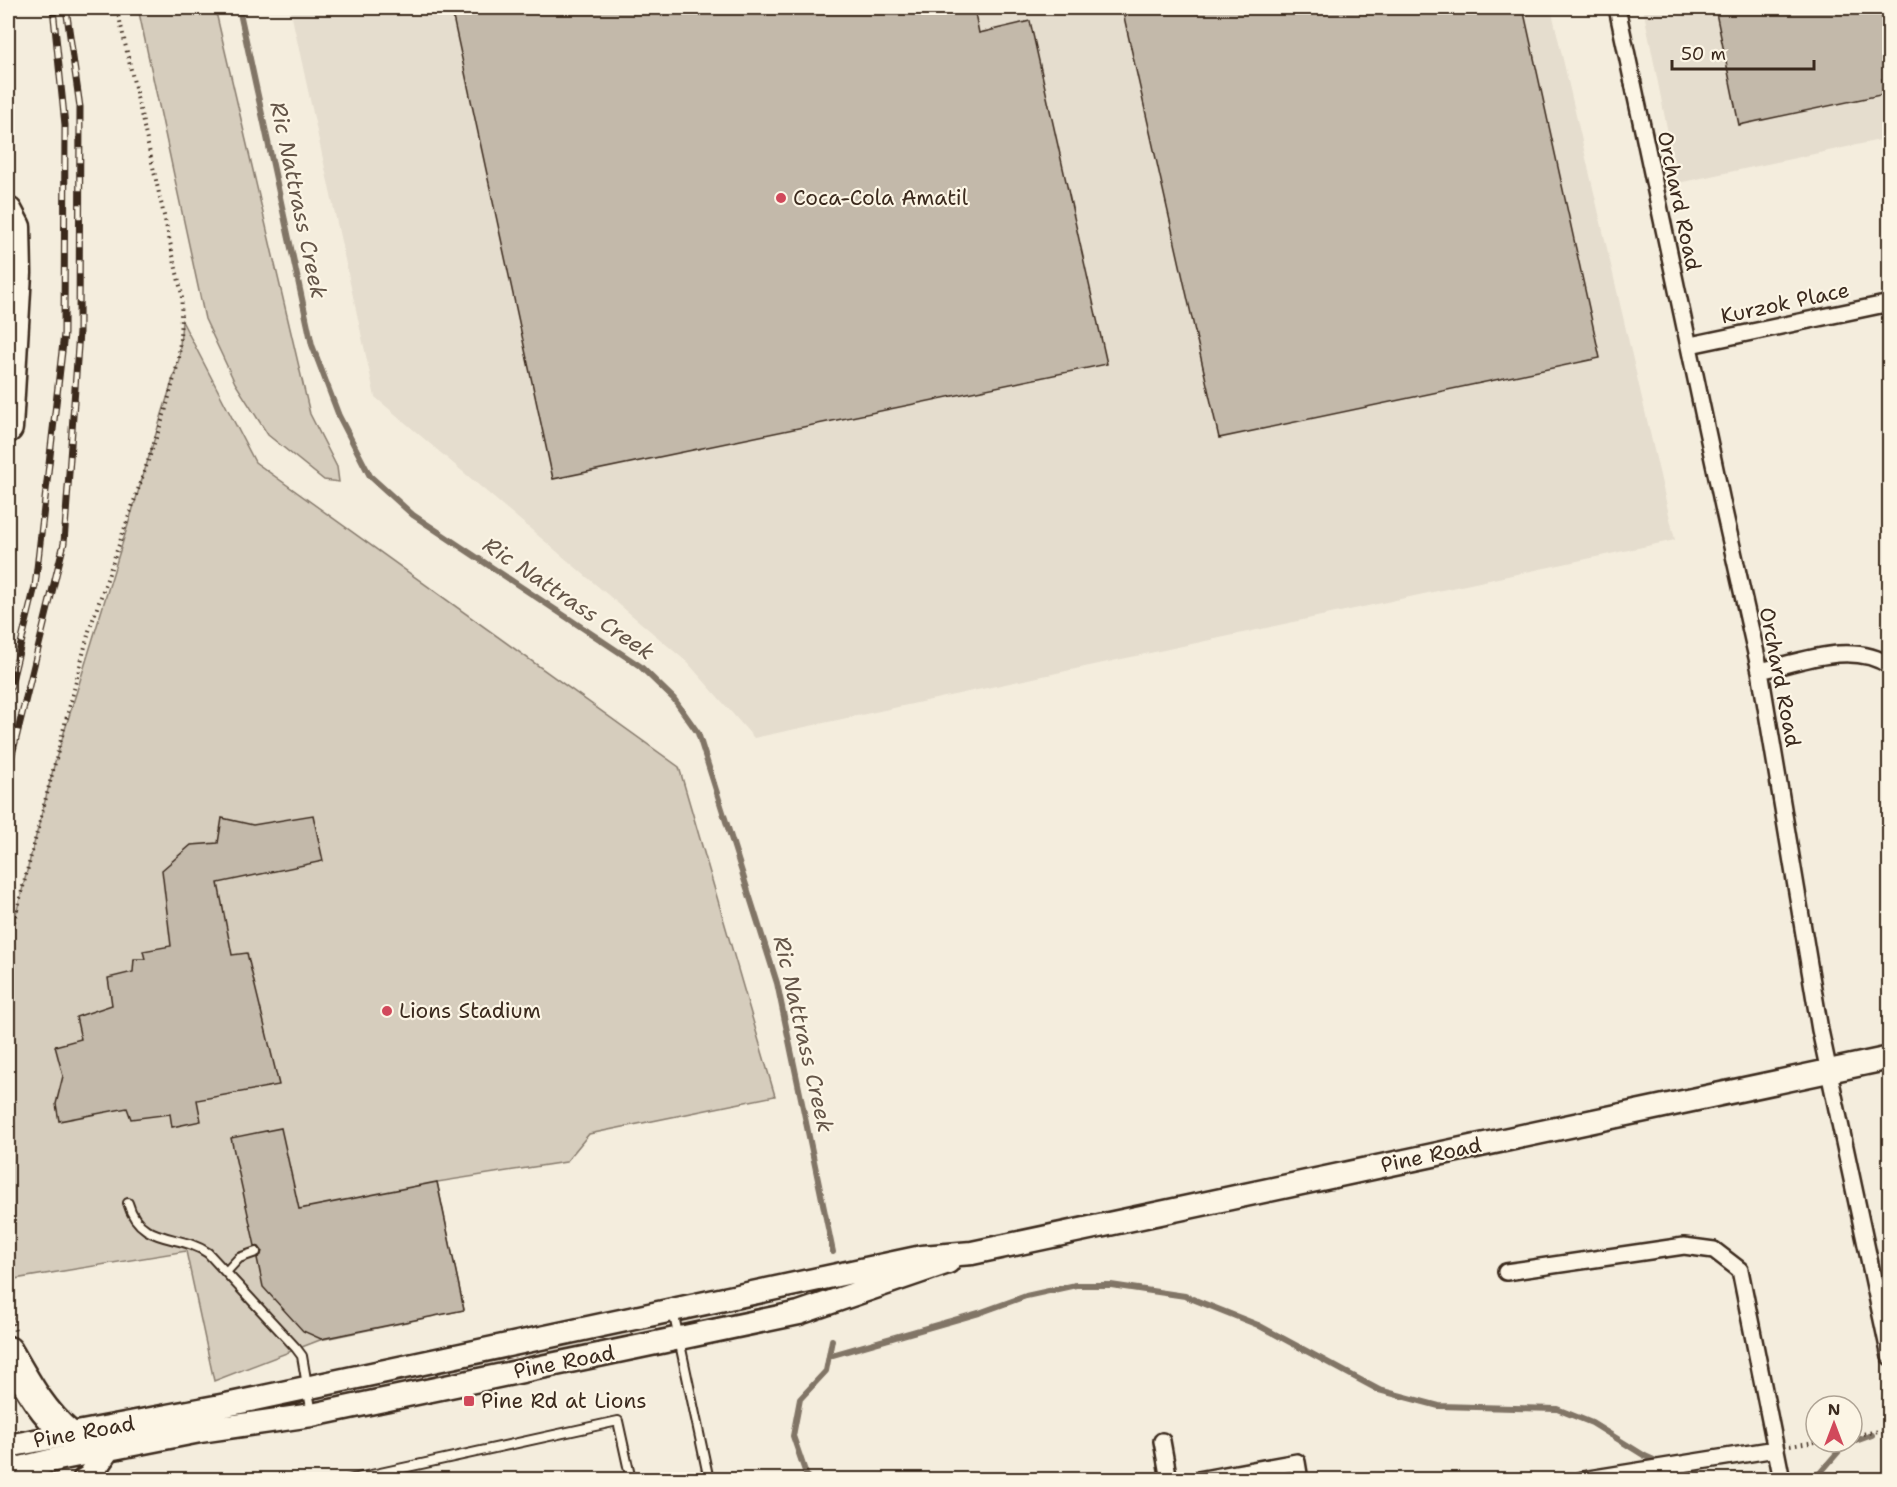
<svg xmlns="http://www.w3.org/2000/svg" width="1897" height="1487" viewBox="0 0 1897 1487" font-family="'Shantell Sans',sans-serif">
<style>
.built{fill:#e5ddce}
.green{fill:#d6cdbd;stroke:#887c6e;stroke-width:1.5}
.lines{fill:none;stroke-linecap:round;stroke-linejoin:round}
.stream{stroke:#817466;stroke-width:6}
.building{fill:#c3b9aa;stroke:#3b2a1e;stroke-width:1.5}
.lane-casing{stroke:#3b2a1e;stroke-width:12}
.street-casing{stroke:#3b2a1e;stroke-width:20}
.secondary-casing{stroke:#3b2a1e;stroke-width:27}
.highway-casing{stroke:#3b2a1e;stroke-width:33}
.path{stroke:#3b2a1e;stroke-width:4;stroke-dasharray:1.5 4.5;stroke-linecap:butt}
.lane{stroke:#fcf5e5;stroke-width:8}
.street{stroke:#fcf5e5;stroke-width:15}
.secondary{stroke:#fcf5e5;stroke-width:22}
.highway{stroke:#fcf5e5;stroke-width:28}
.rail-casing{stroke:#3b2a1e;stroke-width:7}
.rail{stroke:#fcf5e5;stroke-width:4.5;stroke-dasharray:14;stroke-linecap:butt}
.poi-dot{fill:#d1495b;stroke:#fcf5e5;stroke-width:2}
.labels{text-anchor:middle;stroke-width:4.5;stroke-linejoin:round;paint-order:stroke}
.poi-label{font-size:21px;fill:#3b2a1e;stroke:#fcf5e5;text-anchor:start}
.street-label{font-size:21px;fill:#3b2a1e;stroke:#fcf5e5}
.water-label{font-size:22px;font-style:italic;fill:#645548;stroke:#fcf5e5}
</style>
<rect width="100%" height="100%" fill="#f4eddd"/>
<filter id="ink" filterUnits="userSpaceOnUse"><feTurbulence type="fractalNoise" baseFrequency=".0167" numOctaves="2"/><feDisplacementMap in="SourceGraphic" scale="12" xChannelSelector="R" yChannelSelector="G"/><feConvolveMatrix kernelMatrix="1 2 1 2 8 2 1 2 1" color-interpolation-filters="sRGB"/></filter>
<g filter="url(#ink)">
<path class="built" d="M 290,8 L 1551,8 L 1675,540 L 754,738 L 688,663 L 375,397 Z
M 1643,8 L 1889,8 L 1889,138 L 1678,183 Z"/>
<path class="green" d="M 138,8 L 215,8 L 310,414 L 337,467 L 339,482 L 324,480 L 268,435 L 235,383 L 205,319 Z
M 182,321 L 255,462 L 679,767 L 775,1096 L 589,1134 L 566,1162 L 437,1182 L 464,1310 L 320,1340 L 214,1381 L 186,1251 L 8,1280 L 8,945 L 55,762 L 179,359 Z"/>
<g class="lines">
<path class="stream" d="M 239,8 L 312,345 L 339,416 L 370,476 L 413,515 L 640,666 L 674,699 L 698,733 L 777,983 L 833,1252
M 829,1356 L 979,1313 L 1026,1296 L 1076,1285 L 1111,1285 L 1185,1296 L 1258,1325 L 1379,1390 L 1439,1406 L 1557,1409 L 1592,1423 L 1645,1456 L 1663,1464
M 1672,1469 L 1681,1473 L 1709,1480
M 808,1480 L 793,1436 L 800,1399 L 826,1371 L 832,1340
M 1805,1480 L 1820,1473 L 1839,1451 L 1853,1442 L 1872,1435"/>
</g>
<path class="building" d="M 451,8 L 974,8 L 979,33 L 1030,21 L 1107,364 L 553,479 Z
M 1122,8 L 1523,8 L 1600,358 L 1219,438 Z
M 1715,8 L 1890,8 L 1890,78 L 1882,79 L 1885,94 L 1739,125 Z
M 313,815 L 323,861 L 218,883 L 232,955 L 247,953 L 279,1085 L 197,1100 L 201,1121 L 172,1127 L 170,1114 L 131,1119 L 127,1108 L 59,1121 L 56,1104 L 63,1076 L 55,1046 L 81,1039 L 76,1017 L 112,1005 L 108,978 L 133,972 L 134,959 L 145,959 L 143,951 L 171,946 L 162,870 L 191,845 L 218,843 L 222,818 L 253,825 Z
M 281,1128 L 299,1209 L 437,1182 L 464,1310 L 321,1339 L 303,1331 L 263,1287 L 257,1258 L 261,1255 L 262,1251 L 259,1247 L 255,1246 L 231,1138 Z"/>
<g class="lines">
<defs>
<path id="lane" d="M 128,1203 C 140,1246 180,1233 208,1253 L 296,1348 L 302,1356 L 312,1414
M 226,1272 L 239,1258 L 256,1252
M 673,1311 L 709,1480
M 348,1480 L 618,1421 L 631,1480"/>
<path id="street" d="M 1617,8 L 1724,511 L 1760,671 L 1820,1030 L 1890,1357
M 1690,345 L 1890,303
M 1760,671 C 1800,662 1853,640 1890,666
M 1506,1272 L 1684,1246 L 1714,1250 L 1740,1270 L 1782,1480
M 1162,1441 L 1169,1480
M 1198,1480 L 1297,1462 L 1300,1480
M 1582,1480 L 1776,1449"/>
<path id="secondary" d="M 8,1446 L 226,1405 L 922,1257 L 972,1253 L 1890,1058
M 8,1471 L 58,1459 L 200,1431 L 312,1415 L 799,1313 L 948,1262
M 84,1480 L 89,1477 L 108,1450"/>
<path id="highway" d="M 8,212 L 16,227 L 17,273 L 8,428
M 8,1351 C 26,1382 41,1411 68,1434"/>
</defs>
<use href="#lane" class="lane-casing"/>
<use href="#street" class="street-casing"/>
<use href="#secondary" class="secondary-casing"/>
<use href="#highway" class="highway-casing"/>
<path class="path" d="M 8,945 L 89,631 L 165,412 L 179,359 L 182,295 L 117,8
M 8,1306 L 15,1331
M 1852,1436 L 1890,1429
M 1790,1446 L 1816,1442"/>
<use href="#lane" class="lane"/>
<use href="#street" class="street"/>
<use href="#secondary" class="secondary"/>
<use href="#highway" class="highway"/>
<defs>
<path id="rail" d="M 8,697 L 35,586 L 64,334 L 65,125 L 53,8
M 8,771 L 64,543 L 79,332 L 80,107 L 66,8"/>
</defs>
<use href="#rail" class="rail-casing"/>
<use href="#rail" class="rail"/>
</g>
</g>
<g class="poi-dot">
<circle cx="781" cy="198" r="6"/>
<circle cx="387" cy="1011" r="6"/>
<rect x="463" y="1395" width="12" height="12" rx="3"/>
</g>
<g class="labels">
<g class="poi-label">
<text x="793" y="205">Coca-Cola Amatil</text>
<text x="399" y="1018">Lions Stadium</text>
<text x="481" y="1408">Pine Rd at Lions</text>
</g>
<g class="street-label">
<text transform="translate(1679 201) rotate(78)" y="7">Orchard Road</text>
<text transform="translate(1785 303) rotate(-12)" y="7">Kurzok Place</text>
<text transform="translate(1780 677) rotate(79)" y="7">Orchard Road</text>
<text transform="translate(1431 1155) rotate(-12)" y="7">Pine Road</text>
<text transform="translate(564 1362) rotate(-11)" y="7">Pine Road</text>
<text transform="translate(84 1432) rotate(-10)" y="7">Pine Road</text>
</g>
<g class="water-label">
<text transform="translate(299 200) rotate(78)" y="8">Ric Nattrass Creek</text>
<text transform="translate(569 598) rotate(34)" y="8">Ric Nattrass Creek</text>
<text transform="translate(804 1034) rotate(77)" y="8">Ric Nattrass Creek</text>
</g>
</g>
<rect width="1897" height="1487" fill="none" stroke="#fcf5e5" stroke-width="30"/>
<rect x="15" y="15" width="1867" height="1457" fill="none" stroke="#3b2a1e" stroke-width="2" filter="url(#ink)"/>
<g transform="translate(1834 1424)"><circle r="28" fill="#fcf5e5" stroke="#afa495" stroke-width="1.5"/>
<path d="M0-4.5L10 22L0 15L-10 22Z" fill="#d1495b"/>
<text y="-9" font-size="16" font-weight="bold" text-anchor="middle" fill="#3b2a1e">N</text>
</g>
<path d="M1672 60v9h142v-9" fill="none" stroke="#3b2a1e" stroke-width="3"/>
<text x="1681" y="60" font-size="18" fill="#3b2a1e" stroke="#fcf5e5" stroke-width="4.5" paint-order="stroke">50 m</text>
</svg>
